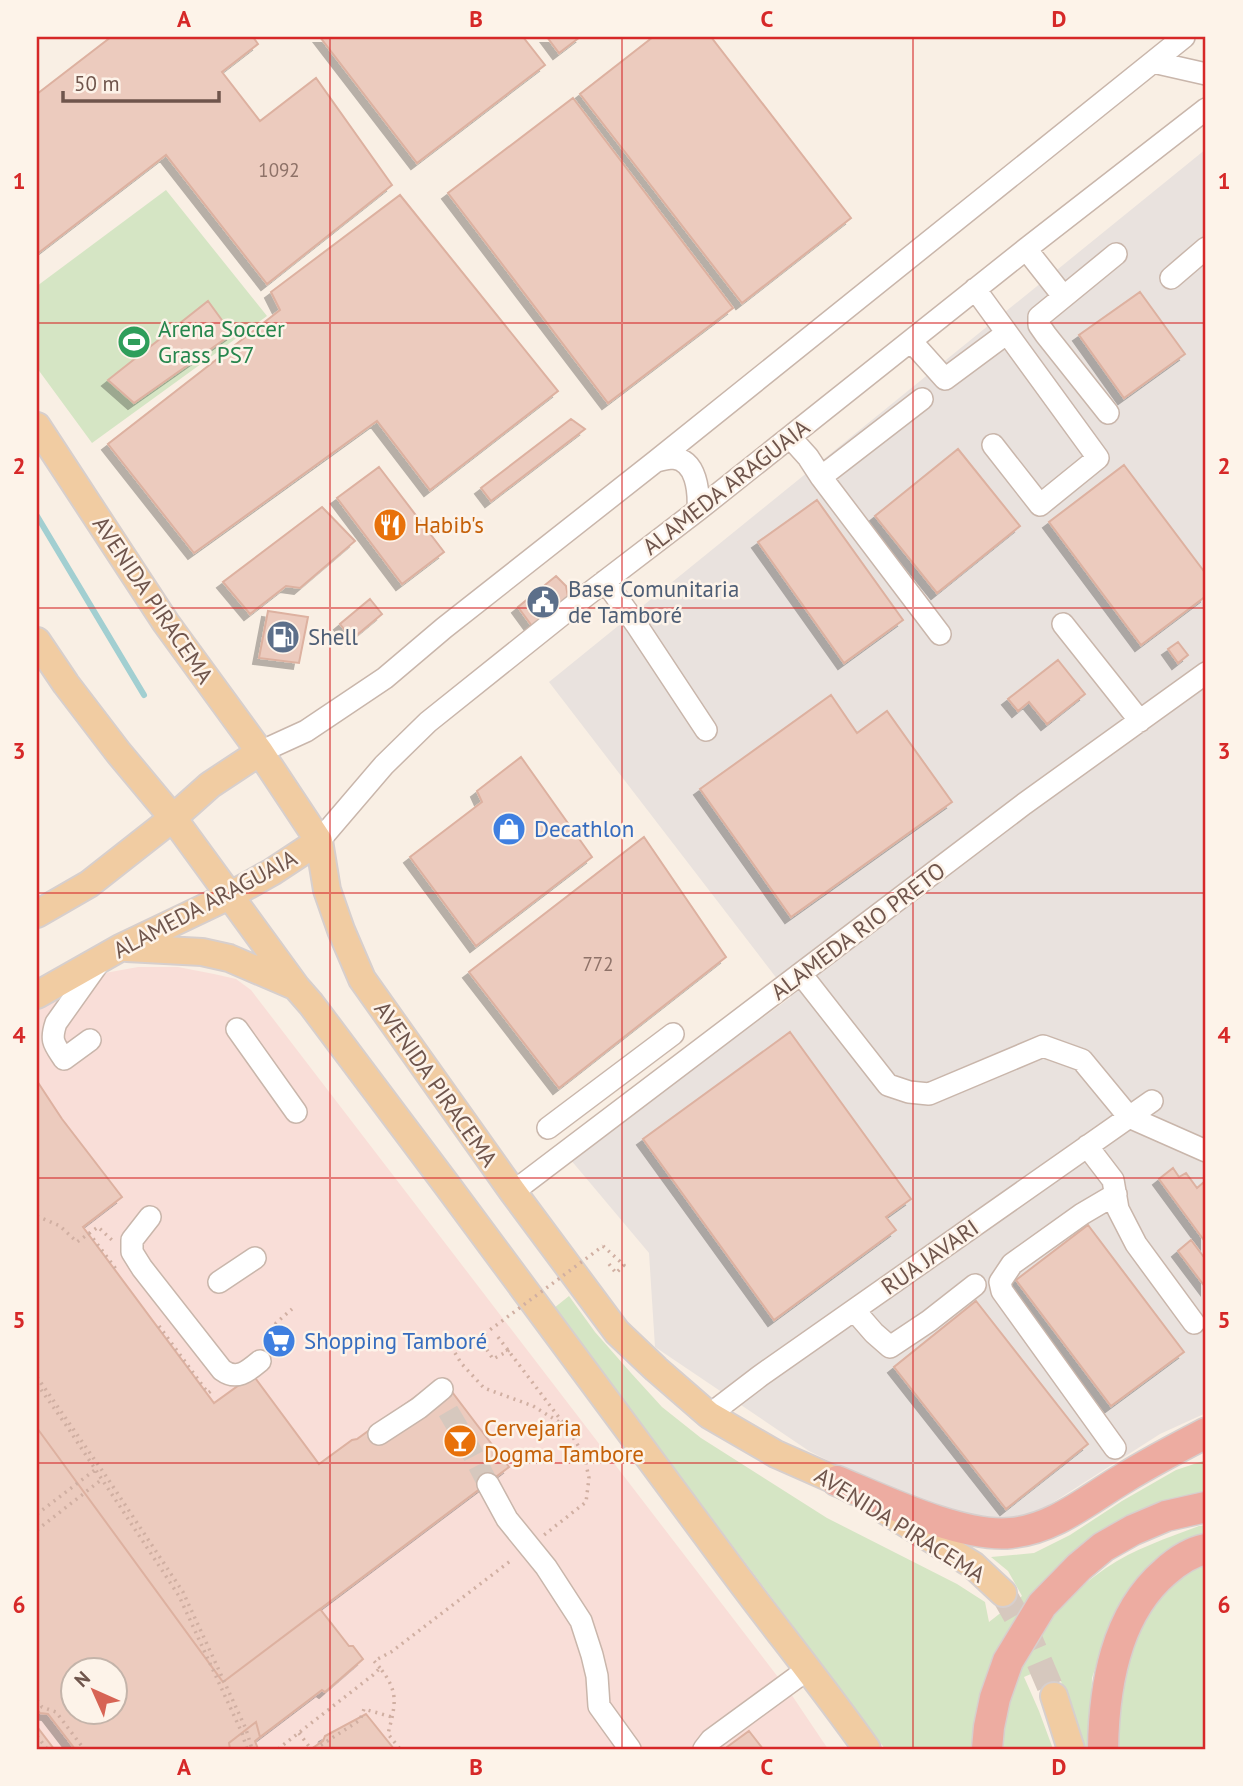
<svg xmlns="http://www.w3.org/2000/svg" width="1243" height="1786" viewBox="0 0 1243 1786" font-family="'PT Sans',sans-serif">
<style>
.commercial{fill:#f9ded8;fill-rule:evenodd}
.industrial{fill:#e9e2de}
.green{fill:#d5e5c4}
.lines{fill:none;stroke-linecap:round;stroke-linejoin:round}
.stream{stroke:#a2cfd1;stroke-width:6}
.building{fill:#eccbbe;stroke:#ddb1a0;stroke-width:2;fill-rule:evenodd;filter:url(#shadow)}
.minor-tunnel{stroke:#d6c8be;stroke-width:21;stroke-dasharray:21 10;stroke-linecap:butt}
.major-tunnel{stroke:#d6c8be;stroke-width:26;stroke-dasharray:26 13;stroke-linecap:butt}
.minor-casing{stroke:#c9b6ab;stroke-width:24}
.major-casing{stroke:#d7cfcd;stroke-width:30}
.highway-casing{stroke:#d7cfcd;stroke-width:33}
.path{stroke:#d0afa2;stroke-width:3.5;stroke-dasharray:2 5;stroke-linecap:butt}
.minor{stroke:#fff;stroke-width:21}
.major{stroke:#f1cca2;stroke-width:26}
.highway{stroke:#edaca1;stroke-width:30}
.path-bridge{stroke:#d0afa2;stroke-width:3.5;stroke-dasharray:2 5;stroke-linecap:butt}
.grid{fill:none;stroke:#d62828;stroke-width:2;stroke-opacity:0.55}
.labels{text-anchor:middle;stroke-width:5;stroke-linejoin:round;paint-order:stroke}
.number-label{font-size:19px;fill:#8e7268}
.leisure-label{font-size:23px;fill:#27864d;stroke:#fdf3e9;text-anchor:start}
.street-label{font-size:23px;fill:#6f554c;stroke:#fdf3e9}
.food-label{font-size:23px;fill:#c56008;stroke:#fdf3e9;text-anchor:start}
.service-label{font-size:23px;fill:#4e5e75;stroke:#fdf3e9;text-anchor:start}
.shop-label{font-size:23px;fill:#366cbe;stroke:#fdf3e9;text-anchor:start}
.neatline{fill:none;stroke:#d62828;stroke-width:2.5}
.grid-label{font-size:23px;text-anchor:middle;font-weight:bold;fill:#d62828}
</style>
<defs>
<filter id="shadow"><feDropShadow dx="-6" dy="6" stdDeviation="0" flood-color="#0004"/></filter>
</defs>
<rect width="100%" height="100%" fill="#f9efe4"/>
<path class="commercial" d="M 138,967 L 178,967 L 214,974 L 236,979 L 251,990 L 791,1694 L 828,1749 L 37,1749 L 37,1011 L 105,973 ZM 74,1670 L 116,1670 L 116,1712 L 74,1712 Z"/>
<path class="industrial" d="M 1206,149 L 1206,1413 L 1160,1434 L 1035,1514 L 989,1525 L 940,1517 L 809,1451 L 655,1347 L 649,1253 L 570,1159 L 791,997 L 549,682 Z"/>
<path class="green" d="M 166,190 L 267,316 L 92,443 L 37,368 L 37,286 Z
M 569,1296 L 595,1332 L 631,1373 L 662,1407 L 701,1438 L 827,1518 L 957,1584 L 985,1602 L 989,1622 L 1022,1596 L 1008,1571 L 991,1557 L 1034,1553 L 1070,1535 L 1122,1501 L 1176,1470 L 1206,1460 L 1206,1500 L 1093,1544 L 979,1710 L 972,1749 L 885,1749 L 554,1308 Z
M 1206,1525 L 1206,1540 L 1124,1601 L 1106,1635 L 1092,1678 L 1090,1745 L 1087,1749 L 1078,1749 L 1064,1689 L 1054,1664 L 1024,1677 L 1039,1711 L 1053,1749 L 1000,1749 C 1003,1726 1006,1703 1015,1681 C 1033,1637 1066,1595 1106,1568 C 1134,1549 1167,1538 1199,1526 Z
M 1206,1561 L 1206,1749 L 1110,1749 L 1120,1666 L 1163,1587 Z"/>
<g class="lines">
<path class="stream" d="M 37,516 L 144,695"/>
</g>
<path class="building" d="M 111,37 L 253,37 L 258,44 L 222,72 L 260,121 L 316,78 L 392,185 L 267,284 L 166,155 L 37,254 L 37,94 Z
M 320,37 L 523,37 L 545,65 L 417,163 Z
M 547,37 L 580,37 L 559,53 Z
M 653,37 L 711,37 L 851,218 L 742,303 L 580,94 Z
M 573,98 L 733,308 L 608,403 L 448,193 Z
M 400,195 L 558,391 L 430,490 L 377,421 L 194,553 L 108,444 L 280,310 L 271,292 Z
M 1140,292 L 1185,354 L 1124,398 L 1079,335 Z
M 208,301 L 232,334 L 134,403 L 108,380 Z
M 571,419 L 585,429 L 491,501 L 481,488 Z
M 958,449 L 1020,526 L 937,593 L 875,516 Z
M 1124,465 L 1206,574 L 1206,596 L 1141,645 L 1049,522 Z
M 379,467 L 444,552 L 402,584 L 337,498 Z
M 817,500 L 903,620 L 844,663 L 758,542 Z
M 322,507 L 355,541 L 300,588 L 286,586 L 250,614 L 223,582 Z
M 556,576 L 566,586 L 568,597 L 532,626 L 518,607 Z
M 370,599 L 382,614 L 352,639 L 340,624 Z
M 268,611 L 308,617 L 299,663 L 259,658 Z
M 1178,642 L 1188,655 L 1178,663 L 1168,649 Z
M 1058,660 L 1085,694 L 1047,724 L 1029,702 L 1018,711 L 1008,699 Z
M 831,695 L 857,733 L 887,711 L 952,802 L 791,917 L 700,789 Z
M 521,757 L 592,857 L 476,946 L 410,857 L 482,802 L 477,791 Z
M 644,837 L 726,957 L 559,1088 L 469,972 Z
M 790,1032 L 911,1199 L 886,1217 L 896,1230 L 774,1320 L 643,1139 Z
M 37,1081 L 62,1119 L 122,1197 L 83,1227 L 214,1403 L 253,1375 L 319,1464 L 352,1440 L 357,1439 L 429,1387 L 449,1388 L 509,1467 L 223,1682 L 37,1428 Z
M 1173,1168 L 1179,1177 L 1186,1173 L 1197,1188 L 1204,1182 L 1206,1185 L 1206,1243 L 1159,1179 Z
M 1088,1225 L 1184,1352 L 1111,1406 L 1016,1280 Z
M 1191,1240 L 1206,1260 L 1206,1288 L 1178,1251 Z
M 976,1301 L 1088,1444 L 1006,1509 L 894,1367 Z
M 37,1428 L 223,1682 L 320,1609 L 349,1646 L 353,1646 L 363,1659 L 325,1692 L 322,1690 L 260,1737 L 256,1722 L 229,1743 L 230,1749 L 75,1749 L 48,1714 L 40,1713 L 37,1709 ZM 74,1670 L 116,1670 L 116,1712 L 74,1712 Z
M 366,1714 L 394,1749 L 311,1749 L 323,1741 L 325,1736 Z
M 256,1722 L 260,1737 L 255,1741 L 258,1749 L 230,1749 L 229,1743 Z
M 37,1728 L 38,1728 L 54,1749 L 37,1749 Z
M 749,1731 L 763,1749 L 728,1749 L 727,1747 Z"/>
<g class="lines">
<path class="minor-tunnel" d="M 448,1411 L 467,1443 L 488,1484"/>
<path class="major-tunnel" d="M 1003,1593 L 1030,1640 L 1054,1696"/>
<defs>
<path id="minor" d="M 1153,62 L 1206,74
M 1026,249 L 1063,296
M 1171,278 L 1206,248
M 911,341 L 945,379 L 1007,333 L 975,289
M 1108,413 L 1046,335 L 1039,325 L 1039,317 L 1116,254
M 790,437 L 808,457 L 821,477 L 940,634
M 993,445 L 1040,505 L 1098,458 L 1007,333
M 656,461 C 661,460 667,458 673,458 C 697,460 699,492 698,510
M 821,477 L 922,399
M 605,581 L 636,624 L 706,730
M 1063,624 L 1140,721
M 260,752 L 306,731 L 385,678 L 444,628 L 656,461 L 1184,37
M 319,841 L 384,765 L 428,722 L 583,598 L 698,510 L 1026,249 L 1206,109
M 801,974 L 888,1085 L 909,1092 L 929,1094 L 1043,1046 L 1082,1060 L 1129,1117 L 1206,1151
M 237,1029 L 296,1112
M 90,1040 L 64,1059 C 54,1044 50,1041 56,1023 L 100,961
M 548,1128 L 673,1034
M 1087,1146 L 1113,1180 L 1118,1209 L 1136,1244 L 1194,1323
M 513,1192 L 1024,804 L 1206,673
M 150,1217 L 132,1240 L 132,1252 L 142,1268 L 222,1370 C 237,1381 248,1371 260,1361
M 219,1282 L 255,1258
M 854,1310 L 874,1333 L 890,1347 L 929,1321 L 975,1285
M 709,1415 L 760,1376 L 1152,1101
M 379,1434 L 419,1408 L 442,1389
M 1115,1448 L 1002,1291 L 1000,1282 L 1012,1264 L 1082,1214 L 1116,1194
M 488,1484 L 507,1519 L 546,1567 L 581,1621 L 592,1655 L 597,1676 L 599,1706 L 630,1749
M 704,1749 L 711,1740 L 808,1669"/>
<path id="major" d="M 37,426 L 166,623 L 260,752 L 319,841 L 327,890 L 341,930 L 362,979 L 513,1192 L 617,1332 L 656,1369 L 709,1415 L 776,1454 L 837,1481 L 854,1491
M 37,641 L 66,684 L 118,752 L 173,818 L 297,988 L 311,1004 C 450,1188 587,1373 724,1559 C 771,1623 821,1684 867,1749
M 37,914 L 89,884 L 173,818 L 210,785 L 260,752
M 127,948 L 202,952 L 229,958 L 292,985
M 37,995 L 120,948 L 229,896 L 272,872 L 319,841
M 886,1511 L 973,1565 L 1003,1593
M 1054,1696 L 1071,1749"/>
<path id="highway" d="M 837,1481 C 883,1500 962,1538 1011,1533 C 1055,1529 1090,1498 1126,1477 C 1152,1461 1179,1447 1206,1433
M 987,1749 L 989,1727 L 995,1698 L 1008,1661 L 1042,1605 L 1079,1567 L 1103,1547 L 1133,1530 L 1166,1516 L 1206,1507
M 1103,1749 C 1104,1687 1115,1615 1165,1572 C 1176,1562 1191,1552 1206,1549"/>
</defs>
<use href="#minor" class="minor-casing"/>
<use href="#major" class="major-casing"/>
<use href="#highway" class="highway-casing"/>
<path class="path" d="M 37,1216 L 60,1226 L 77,1242 L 98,1227 L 113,1241
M 89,1233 L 116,1269
M 603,1246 L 624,1265 L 616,1273 L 609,1264
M 159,1326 L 208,1393 L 214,1389
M 498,1337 L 567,1428 L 584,1455 L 589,1478 L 586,1502 L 544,1535
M 479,1338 L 493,1359 L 508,1351 L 506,1349
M 266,1343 L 276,1323 L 292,1309
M 455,1353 L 461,1363 L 484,1388 L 533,1406 L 564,1425
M 37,1377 L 106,1476 L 183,1592 L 246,1729 L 252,1749
M 37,1384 L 68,1428 L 179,1596 L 242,1733 L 247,1749
M 37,1514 L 96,1469
M 37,1530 L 101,1480
M 380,1668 L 374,1661 L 391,1652 L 513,1559
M 37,1700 L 42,1707 L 56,1712 L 84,1749
M 299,1733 L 311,1749
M 37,1736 L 47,1749
M 278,1749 L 373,1675 L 380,1668 C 400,1693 395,1705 388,1734 L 400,1749
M 315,1749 L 360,1720 L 364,1709 L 392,1717"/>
<use href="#minor" class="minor"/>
<use href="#major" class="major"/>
<use href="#highway" class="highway"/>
<path class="path-bridge" d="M 479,1338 L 603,1246"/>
</g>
<path class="grid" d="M 330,37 L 330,1749M 622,37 L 622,1749M 913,37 L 913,1749M 37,323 L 1206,323M 37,608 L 1206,608M 37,893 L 1206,893M 37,1178 L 1206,1178M 37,1463 L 1206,1463"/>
<defs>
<symbol id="stadium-disc" viewBox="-11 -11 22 22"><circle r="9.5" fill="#2e9e5b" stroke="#fdf3e9"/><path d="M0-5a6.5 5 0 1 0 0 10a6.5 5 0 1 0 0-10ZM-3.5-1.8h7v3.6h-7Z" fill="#fff"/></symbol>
<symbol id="restaurant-disc" viewBox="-11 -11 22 22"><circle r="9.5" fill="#e8710a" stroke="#fdf3e9"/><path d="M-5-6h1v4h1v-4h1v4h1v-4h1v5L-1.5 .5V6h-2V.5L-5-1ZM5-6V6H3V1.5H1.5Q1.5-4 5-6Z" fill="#fff"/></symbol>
<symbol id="civic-disc" viewBox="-11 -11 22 22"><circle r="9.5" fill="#5c6f8a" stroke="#fdf3e9"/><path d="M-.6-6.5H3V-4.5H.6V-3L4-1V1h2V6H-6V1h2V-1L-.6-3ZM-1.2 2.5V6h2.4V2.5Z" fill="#fff"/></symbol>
<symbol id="fuel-disc" viewBox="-11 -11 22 22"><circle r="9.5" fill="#5c6f8a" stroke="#fdf3e9"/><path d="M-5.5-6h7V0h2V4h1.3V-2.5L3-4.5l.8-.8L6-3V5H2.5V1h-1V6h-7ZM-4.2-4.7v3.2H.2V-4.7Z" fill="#fff"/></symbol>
<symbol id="shop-disc" viewBox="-11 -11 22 22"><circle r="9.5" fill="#3f7fe0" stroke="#fdf3e9"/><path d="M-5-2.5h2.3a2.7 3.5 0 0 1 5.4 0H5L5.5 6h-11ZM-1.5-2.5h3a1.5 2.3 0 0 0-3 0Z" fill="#fff"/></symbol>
<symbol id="supermarket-disc" viewBox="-11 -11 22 22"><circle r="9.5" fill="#3f7fe0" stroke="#fdf3e9"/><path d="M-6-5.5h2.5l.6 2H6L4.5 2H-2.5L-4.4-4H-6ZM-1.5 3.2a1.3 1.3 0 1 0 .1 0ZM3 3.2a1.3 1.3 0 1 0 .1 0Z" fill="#fff"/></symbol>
<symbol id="bar-disc" viewBox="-11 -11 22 22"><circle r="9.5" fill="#e8710a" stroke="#fdf3e9"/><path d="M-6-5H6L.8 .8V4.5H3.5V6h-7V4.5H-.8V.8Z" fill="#fff"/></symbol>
</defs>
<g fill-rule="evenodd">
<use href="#stadium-disc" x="115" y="323" width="38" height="38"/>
<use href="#restaurant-disc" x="371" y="506" width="38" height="38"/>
<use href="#civic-disc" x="524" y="583" width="38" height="38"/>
<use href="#fuel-disc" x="264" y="618" width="38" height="38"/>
<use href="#shop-disc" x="490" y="810" width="38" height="38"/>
<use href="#supermarket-disc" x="260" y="1322" width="38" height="38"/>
<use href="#bar-disc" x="441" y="1422" width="38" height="38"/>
</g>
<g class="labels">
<g class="number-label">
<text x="279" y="177">1092</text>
<text x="598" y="971">772</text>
</g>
<g class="leisure-label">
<text x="158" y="337">Arena Soccer<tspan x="158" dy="26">Grass PS7</tspan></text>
</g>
<g class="street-label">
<text transform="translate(726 487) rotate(-38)" y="8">ALAMEDA ARAGUAIA</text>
<text transform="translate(153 600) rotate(56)" y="8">AVENIDA PIRACEMA</text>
<text transform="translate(205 904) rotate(-28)" y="8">ALAMEDA ARAGUAIA</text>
<text transform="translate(858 931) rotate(-37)" y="8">ALAMEDA RIO PRETO</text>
<text transform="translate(436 1084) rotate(55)" y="8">AVENIDA PIRACEMA</text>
<text transform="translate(930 1257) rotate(-35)" y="8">RUA JAVARI</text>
<text transform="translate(900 1525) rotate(32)" y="8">AVENIDA PIRACEMA</text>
</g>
<g class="food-label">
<text x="414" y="533">Habib's</text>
<text x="484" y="1436">Cervejaria<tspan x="484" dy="26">Dogma Tambore</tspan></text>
</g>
<g class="service-label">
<text x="568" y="597">Base Comunitaria<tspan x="568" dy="26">de Tamboré</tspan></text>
<text x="308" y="645">Shell</text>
</g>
<g class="shop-label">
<text x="534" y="837">Decathlon</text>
<text x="304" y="1349">Shopping Tamboré</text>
</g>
</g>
<rect width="1243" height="1786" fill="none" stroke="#fdf3e9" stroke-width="77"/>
<g transform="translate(94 1691) rotate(315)"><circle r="33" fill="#fdf3e9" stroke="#c4b4aa" stroke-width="2"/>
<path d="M0-5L12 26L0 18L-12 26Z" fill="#d76455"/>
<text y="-10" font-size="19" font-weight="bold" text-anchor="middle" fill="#6f554c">N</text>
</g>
<path d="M63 91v10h156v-10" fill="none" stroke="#6f554c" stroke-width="3.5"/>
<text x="74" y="91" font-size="21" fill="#6f554c" stroke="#fdf3e9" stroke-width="5" paint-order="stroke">50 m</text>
<rect x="38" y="38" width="1166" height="1710" class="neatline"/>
<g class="grid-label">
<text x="184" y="27">A</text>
<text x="476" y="27">B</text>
<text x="767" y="27">C</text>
<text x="1059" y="27">D</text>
<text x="19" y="189">1</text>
<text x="1224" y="189">1</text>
<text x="19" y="474">2</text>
<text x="1224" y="474">2</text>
<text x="19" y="759">3</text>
<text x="1224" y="759">3</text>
<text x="19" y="1043">4</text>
<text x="1224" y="1043">4</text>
<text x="19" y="1328">5</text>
<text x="1224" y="1328">5</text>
<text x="19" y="1613">6</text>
<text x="1224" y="1613">6</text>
<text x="184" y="1775">A</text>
<text x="476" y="1775">B</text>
<text x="767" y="1775">C</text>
<text x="1059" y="1775">D</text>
</g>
</svg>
